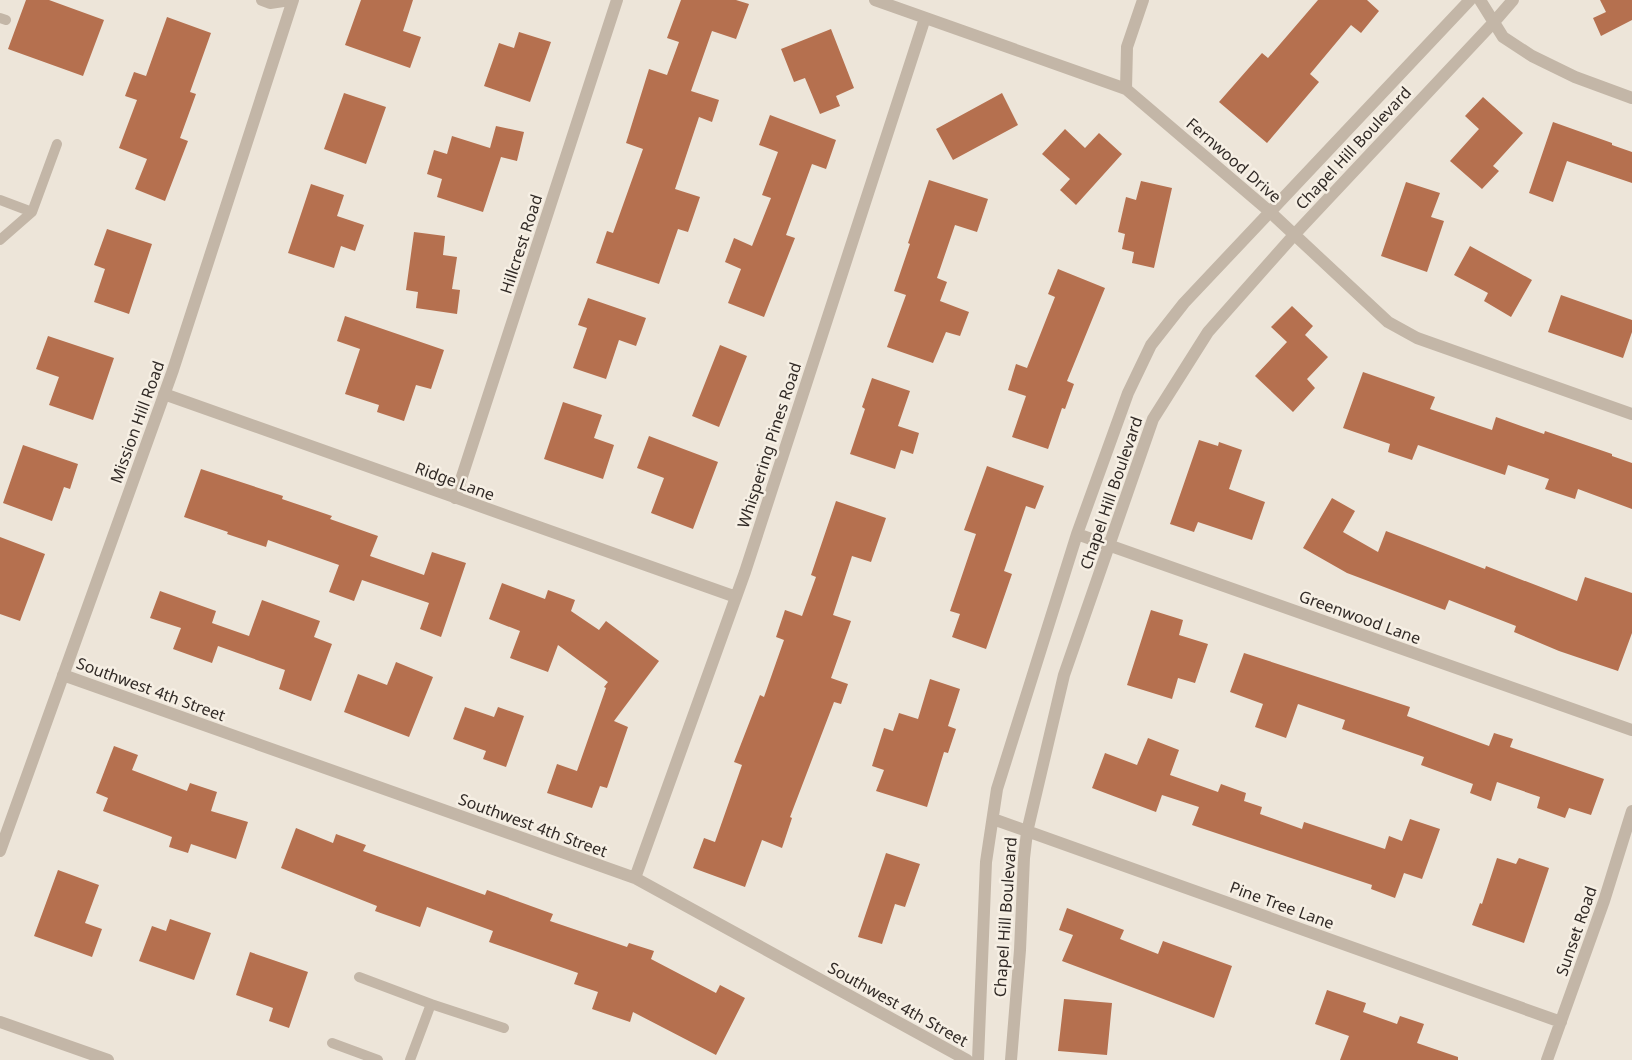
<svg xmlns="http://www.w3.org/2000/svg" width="1632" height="1060" viewBox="0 0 1632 1060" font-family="'Noto Sans',sans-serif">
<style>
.building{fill:#b5704f}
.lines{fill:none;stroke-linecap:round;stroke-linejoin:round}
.service{stroke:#c3b6a7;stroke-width:10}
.minor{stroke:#c3b6a7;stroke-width:12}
.tertiary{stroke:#c3b6a7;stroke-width:12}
.labels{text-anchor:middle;stroke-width:5;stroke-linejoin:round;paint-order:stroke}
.street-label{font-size:16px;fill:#312a26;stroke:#f6efe4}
</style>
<rect width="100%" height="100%" fill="#ede5d9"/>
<path class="building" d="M 26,0 L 49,0 L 104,20 L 83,76 L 8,49 Z
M 361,0 L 413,0 L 403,31 L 421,37 L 410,68 L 345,45 Z
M 681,0 L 736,0 L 749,4 L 736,39 L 712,31 L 691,91 L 719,100 L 712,122 L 699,117 L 675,189 L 700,197 L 688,232 L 678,229 L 659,284 L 596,263 L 607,231 L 613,233 L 643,149 L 626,143 L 649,69 L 667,75 L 679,42 L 667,38 Z
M 1318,0 L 1367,0 L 1379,11 L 1361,33 L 1351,25 L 1310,74 L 1319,82 L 1267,143 L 1219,102 L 1262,53 L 1268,58 Z
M 1600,0 L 1632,0 L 1632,20 L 1601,36 L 1593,18 L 1606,12 Z
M 167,17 L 211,33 L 190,92 L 196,94 L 180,138 L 188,141 L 165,201 L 135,189 L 147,159 L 119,148 L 137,100 L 125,96 L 134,72 L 146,76 Z
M 831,29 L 854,88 L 836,96 L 840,106 L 820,114 L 805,78 L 794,82 L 781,49 Z
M 519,32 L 551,42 L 530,102 L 484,86 L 499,43 L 514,48 Z
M 344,93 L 386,107 L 366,164 L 324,149 Z
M 1002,93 L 1018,125 L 953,160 L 936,129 Z
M 1483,97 L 1523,133 L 1493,166 L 1499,171 L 1482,189 L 1450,161 L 1479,129 L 1465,116 Z
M 770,115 L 836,140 L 826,169 L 812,164 L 786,235 L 795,238 L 764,317 L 728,303 L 741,269 L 725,262 L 734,238 L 752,246 L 771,198 L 762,195 L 778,152 L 759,145 Z
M 1553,122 L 1612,143 L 1612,145 L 1632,152 L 1632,183 L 1567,161 L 1553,202 L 1529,193 Z
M 496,126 L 524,132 L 517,161 L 501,157 L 483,212 L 437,197 L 442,179 L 427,174 L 434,150 L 447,154 L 452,136 L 490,148 Z
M 1065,129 L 1085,148 L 1099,133 L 1122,154 L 1076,205 L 1060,190 L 1070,179 L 1042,154 Z
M 929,180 L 988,199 L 977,232 L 955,225 L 937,278 L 947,282 L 940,301 L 969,312 L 960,336 L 946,332 L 933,363 L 887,347 L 906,295 L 894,291 L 910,244 L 908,243 Z
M 1141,181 L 1172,188 L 1154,268 L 1132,263 L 1134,252 L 1122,249 L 1125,234 L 1118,232 L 1126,197 L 1136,200 Z
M 1406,182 L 1440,193 L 1431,217 L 1444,221 L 1427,272 L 1381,256 Z
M 311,184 L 344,195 L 337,216 L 364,225 L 355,251 L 341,246 L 334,268 L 288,253 Z
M 107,229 L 152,244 L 129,314 L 94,302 L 105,269 L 94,265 Z
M 414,232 L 445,236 L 443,255 L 457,257 L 452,289 L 460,290 L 457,314 L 416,308 L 418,292 L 406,290 Z
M 1470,246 L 1532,280 L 1511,317 L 1484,301 L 1488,293 L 1454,275 Z
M 1058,269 L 1105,288 L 1067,381 L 1074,384 L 1065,409 L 1062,408 L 1048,449 L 1012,437 L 1026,396 L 1008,390 L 1016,364 L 1027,368 L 1055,297 L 1048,294 Z
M 1561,295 L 1632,320 L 1632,332 L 1623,358 L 1548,332 Z
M 588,298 L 646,318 L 636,346 L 619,340 L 606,379 L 573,368 L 587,328 L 578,325 Z
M 1292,306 L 1313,326 L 1305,335 L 1328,357 L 1307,379 L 1315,388 L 1293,412 L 1255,376 L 1287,342 L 1271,327 Z
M 345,316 L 444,350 L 431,389 L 416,385 L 404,421 L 377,412 L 379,405 L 345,394 L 360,349 L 337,341 Z
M 48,336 L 114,358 L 93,420 L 49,405 L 59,377 L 36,369 Z
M 720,345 L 747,356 L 719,427 L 692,416 Z
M 1363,372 L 1435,397 L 1430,409 L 1492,430 L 1496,417 L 1544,434 L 1545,431 L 1612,454 L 1612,456 L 1632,463 L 1632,509 L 1578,489 L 1575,499 L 1545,489 L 1549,479 L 1508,465 L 1505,475 L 1418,445 L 1412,460 L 1388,452 L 1390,444 L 1343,428 Z
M 872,378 L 910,391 L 898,426 L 919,433 L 913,454 L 901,450 L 895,469 L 850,454 L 865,409 L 862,407 Z
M 563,402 L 602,415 L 594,438 L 614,445 L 603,479 L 544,459 Z
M 649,436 L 718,462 L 693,529 L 651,513 L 664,478 L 637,468 Z
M 1199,440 L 1218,446 L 1219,442 L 1242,450 L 1229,489 L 1265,502 L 1252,540 L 1198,522 L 1194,532 L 1170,524 Z
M 23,445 L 78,464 L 70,489 L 64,487 L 52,521 L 3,503 Z
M 987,466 L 1044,486 L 1035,509 L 1026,506 L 1004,571 L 1012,574 L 986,649 L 952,637 L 960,614 L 950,611 L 976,534 L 964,530 Z
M 201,469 L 283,496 L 282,499 L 332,516 L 330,519 L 378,536 L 370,556 L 424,575 L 432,552 L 466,563 L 441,637 L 420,629 L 429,603 L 362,580 L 354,601 L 329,592 L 339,565 L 268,540 L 266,547 L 227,534 L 228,532 L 184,517 Z
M 1332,498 L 1355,511 L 1343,532 L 1378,552 L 1386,531 L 1485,569 L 1486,566 L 1577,601 L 1585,577 L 1632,593 L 1632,633 L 1618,671 L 1559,651 L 1514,632 L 1516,626 L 1449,600 L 1445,610 L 1347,573 L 1303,548 Z
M 836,501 L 886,518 L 871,562 L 852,556 L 833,615 L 851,621 L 831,678 L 848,684 L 841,704 L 834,702 L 790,817 L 792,818 L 782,848 L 762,840 L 745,887 L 693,868 L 704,838 L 715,842 L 742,765 L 734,762 L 760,695 L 764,697 L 784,640 L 776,637 L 785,610 L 802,616 L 816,577 L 811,575 Z
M 0,537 L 45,554 L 20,621 L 0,614 Z
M 502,583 L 545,599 L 548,590 L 575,600 L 571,611 L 599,630 L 606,621 L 659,661 L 614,721 L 628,727 L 607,788 L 600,786 L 592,808 L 547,793 L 557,764 L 577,771 L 606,688 L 604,687 L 608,682 L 558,645 L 548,672 L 510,658 L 520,631 L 489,619 Z
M 160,591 L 216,611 L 212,623 L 249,636 L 262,600 L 320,621 L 314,637 L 332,644 L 311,701 L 279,689 L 285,670 L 218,646 L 212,663 L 173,649 L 181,628 L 150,618 Z
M 1151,610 L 1183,620 L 1179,635 L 1208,644 L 1195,683 L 1178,678 L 1172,699 L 1127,685 Z
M 1244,653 L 1410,707 L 1407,716 L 1489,746 L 1494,733 L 1513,739 L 1510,747 L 1604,779 L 1591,815 L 1569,808 L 1565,818 L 1537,808 L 1540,797 L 1497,782 L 1491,801 L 1470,793 L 1473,784 L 1421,765 L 1424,757 L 1342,729 L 1345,720 L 1298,704 L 1286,738 L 1255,727 L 1263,704 L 1230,692 Z
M 396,662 L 433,677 L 409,737 L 344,712 L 358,674 L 387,685 Z
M 930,679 L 960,689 L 948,726 L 956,729 L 948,753 L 944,752 L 927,807 L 876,791 L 884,770 L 872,766 L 884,728 L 893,731 L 899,713 L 918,719 Z
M 465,707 L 494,717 L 498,707 L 524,716 L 506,767 L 483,759 L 486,751 L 453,739 Z
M 1148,738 L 1179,750 L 1170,775 L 1218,792 L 1221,784 L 1246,793 L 1244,801 L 1262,807 L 1260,814 L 1302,829 L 1304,822 L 1385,849 L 1389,836 L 1402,841 L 1410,819 L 1440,829 L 1422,879 L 1404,873 L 1395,898 L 1371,889 L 1372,885 L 1192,825 L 1199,807 L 1162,795 L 1156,812 L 1092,788 L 1105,753 L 1137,765 Z
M 114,746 L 138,755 L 132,770 L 187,791 L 190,783 L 217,792 L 211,811 L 248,822 L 236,859 L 191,844 L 188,853 L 169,847 L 172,837 L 103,811 L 108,798 L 96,793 Z
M 296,828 L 333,843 L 336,834 L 366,845 L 363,851 L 485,895 L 487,890 L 553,914 L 550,921 L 627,947 L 629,943 L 654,951 L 651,959 L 716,993 L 720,985 L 745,998 L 716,1055 L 633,1012 L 630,1022 L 592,1009 L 598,992 L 574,984 L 578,973 L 489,942 L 493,931 L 427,907 L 420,927 L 375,911 L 377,906 L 281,868 Z
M 886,853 L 920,864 L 905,907 L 895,904 L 882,944 L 858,937 Z
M 1497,858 L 1516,864 L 1519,858 L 1549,868 L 1524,943 L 1472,925 L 1480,903 L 1482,904 Z
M 58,870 L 99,885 L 85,923 L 102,929 L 92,957 L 34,936 Z
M 1067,908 L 1124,930 L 1120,939 L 1158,954 L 1163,941 L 1232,966 L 1214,1018 L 1062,961 L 1073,935 L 1059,930 Z
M 170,919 L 211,933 L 194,980 L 139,961 L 152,926 L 166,931 Z
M 250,952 L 308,972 L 289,1028 L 269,1021 L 273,1008 L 236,995 Z
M 1327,990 L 1366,1003 L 1363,1012 L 1397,1024 L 1400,1016 L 1424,1024 L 1417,1043 L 1458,1057 L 1458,1060 L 1340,1060 L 1349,1036 L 1315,1024 Z
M 1064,999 L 1112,1003 L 1107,1055 L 1058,1051 Z"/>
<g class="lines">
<path class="service" d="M 0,18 L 6,20
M 0,200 L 32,212
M 0,240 L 32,212 L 57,144
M 359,977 L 431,1004
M 332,1043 L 378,1060
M 410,1060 L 431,1004 L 504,1028"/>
<path class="minor" d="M 262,0 L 270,3 L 290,0
M 875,0 L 1126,89 L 1269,211 L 1388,322 L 1417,338 L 1632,414
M 1480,0 L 1503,37 L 1532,56 L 1575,77 L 1632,98
M 1126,89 L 1127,47 L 1143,0
M 164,394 L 736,597
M 455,498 L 617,0
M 1077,534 L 1632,730
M 63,675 L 635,878 L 967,1060
M 993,819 L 1561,1022
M 0,851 L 173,370 L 293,0
M 635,878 L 745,572 L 925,18
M 978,1060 L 986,862 L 997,789 L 1077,534 L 1128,393 L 1151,345 L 1184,303 L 1470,0
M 1011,1060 L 1020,950 L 1024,858 L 1027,832 L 1064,675 L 1153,419 L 1208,332 L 1294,235 L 1494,22 L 1513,0
M 1547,1060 L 1604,901 L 1632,811"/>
<path class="tertiary" d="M 0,1022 L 108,1060"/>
</g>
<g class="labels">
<g class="street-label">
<text transform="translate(1353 148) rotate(-47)" y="6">Chapel Hill Boulevard</text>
<text transform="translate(1234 160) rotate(41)" y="6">Fernwood Drive</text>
<text transform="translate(521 244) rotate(-72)" y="6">Hillcrest Road</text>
<text transform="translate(137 422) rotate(-70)" y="6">Mission Hill Road</text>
<text transform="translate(769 445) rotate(-72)" y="6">Whispering Pines Road</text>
<text transform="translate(455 481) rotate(20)" y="6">Ridge Lane</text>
<text transform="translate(1111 493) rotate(-71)" y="6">Chapel Hill Boulevard</text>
<text transform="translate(1360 617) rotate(20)" y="6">Greenwood Lane</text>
<text transform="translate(151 689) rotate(20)" y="6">Southwest 4th Street</text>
<text transform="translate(533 825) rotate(20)" y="6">Southwest 4th Street</text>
<text transform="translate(1282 905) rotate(20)" y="6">Pine Tree Lane</text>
<text transform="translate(1005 917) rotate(-86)" y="6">Chapel Hill Boulevard</text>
<text transform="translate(1576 931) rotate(-71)" y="6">Sunset Road</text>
<text transform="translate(898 1004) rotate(29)" y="6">Southwest 4th Street</text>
</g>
</g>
</svg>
